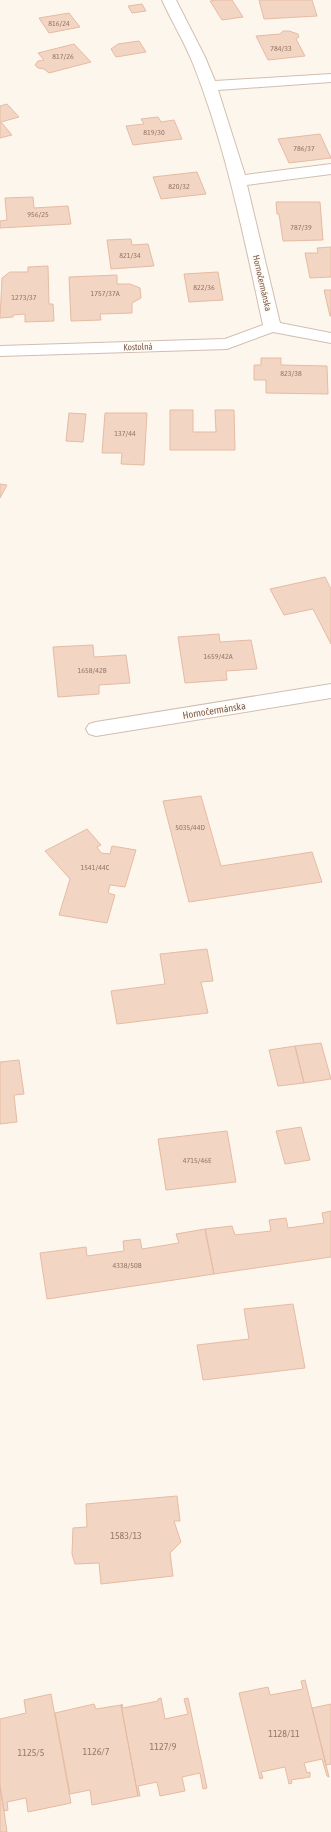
<svg xmlns="http://www.w3.org/2000/svg" width="331" height="1832" viewBox="0 0 331 1832" font-family="'Asap Condensed',sans-serif">
<style>
.building{fill:#f3d5c3;stroke:#e6bba3}
.lines{fill:none;stroke-linecap:round;stroke-linejoin:round}
.minor-casing{stroke:#d1beb0;stroke-width:2}
.minor{fill:#fff;fill-rule:evenodd}
.labels{text-anchor:middle;stroke-width:3;stroke-linejoin:round;paint-order:stroke}
.number-label{font-size:8px;fill:#987a6a}
.far-street-label{font-size:9px;fill:#7a5c4d;stroke:#fffaf3}
.street-label{font-size:10px;fill:#7a5c4d;stroke:#fffaf3}
.near-number-label{font-size:10px;fill:#987a6a}
</style>
<rect width="100%" height="100%" fill="#fdf6ec"/>
<path class="building" d="M 216,0 L 232,0 L 243,17 L 222,20 L 210,1 Z
M 259,0 L 312,0 L 317,16 L 264,19 Z
M 142,4 L 146,11 L 132,13 L 128,6 Z
M 69,13 L 80,27 L 49,33 L 39,18 Z
M 283,31 L 289,31 L 298,34 L 299,37 L 296,39 L 305,56 L 268,60 L 256,36 L 280,34 Z
M 139,41 L 146,52 L 116,57 L 111,49 L 118,44 Z
M 74,44 L 91,62 L 49,73 L 44,69 L 38,68 L 35,65 L 38,61 L 44,60 L 38,53 Z
M 7,104 L 19,117 L 1,122 L 12,135 L 0,138 L 0,106 Z
M 158,117 L 161,122 L 174,120 L 182,139 L 133,145 L 126,126 L 144,124 L 141,119 Z
M 320,134 L 331,158 L 289,163 L 278,139 Z
M 197,172 L 206,194 L 161,199 L 153,177 Z
M 33,197 L 34,208 L 68,206 L 71,224 L 0,228 L 0,221 L 7,220 L 5,198 Z
M 276,202 L 320,202 L 323,240 L 283,241 L 279,214 L 277,214 Z
M 131,239 L 132,245 L 148,244 L 154,266 L 111,269 L 107,240 Z
M 331,247 L 331,277 L 310,278 L 305,253 L 318,253 L 317,248 Z
M 48,266 L 49,304 L 53,304 L 54,321 L 25,322 L 25,314 L 13,315 L 13,317 L 0,318 L 2,278 L 10,272 L 28,272 L 28,267 Z
M 218,272 L 223,300 L 189,302 L 184,274 Z
M 117,275 L 117,284 L 130,284 L 140,288 L 141,298 L 132,303 L 132,313 L 100,314 L 101,320 L 71,321 L 69,277 Z
M 324,290 L 331,290 L 331,316 L 330,316 Z
M 261,358 L 281,358 L 281,365 L 327,366 L 328,394 L 266,393 L 266,380 L 254,380 L 254,365 L 261,365 Z
M 170,410 L 193,410 L 193,432 L 216,432 L 215,410 L 234,410 L 235,450 L 170,450 Z
M 69,413 L 86,414 L 83,442 L 66,441 Z
M 105,413 L 147,413 L 144,465 L 121,464 L 122,453 L 102,453 Z
M 0,484 L 7,485 L 0,498 Z
M 325,577 L 331,589 L 331,644 L 313,609 L 284,615 L 270,589 Z
M 219,634 L 220,642 L 251,640 L 257,669 L 226,671 L 227,680 L 185,683 L 178,637 Z
M 93,645 L 94,657 L 126,655 L 130,683 L 99,685 L 99,694 L 58,697 L 53,647 Z
M 201,796 L 221,866 L 312,852 L 322,882 L 189,902 L 163,801 Z
M 87,829 L 101,845 L 97,847 L 101,853 L 110,854 L 112,846 L 136,850 L 125,887 L 110,885 L 108,893 L 115,895 L 107,923 L 59,915 L 70,879 L 45,851 Z
M 207,949 L 213,981 L 201,982 L 208,1013 L 117,1024 L 111,991 L 165,984 L 160,954 Z
M 321,1043 L 331,1079 L 304,1083 L 295,1046 Z
M 295,1046 L 304,1083 L 278,1086 L 269,1050 Z
M 19,1060 L 24,1094 L 14,1095 L 17,1122 L 0,1124 L 0,1062 Z
M 301,1127 L 310,1160 L 285,1164 L 276,1131 Z
M 227,1131 L 236,1182 L 166,1190 L 158,1139 Z
M 331,1211 L 331,1257 L 214,1274 L 205,1229 L 232,1226 L 235,1235 L 271,1231 L 269,1220 L 286,1218 L 288,1228 L 324,1223 L 322,1213 Z
M 205,1229 L 214,1274 L 47,1299 L 40,1253 L 86,1247 L 87,1256 L 124,1251 L 123,1241 L 140,1239 L 142,1249 L 179,1243 L 176,1234 Z
M 293,1304 L 305,1368 L 203,1380 L 197,1345 L 249,1339 L 244,1309 Z
M 177,1496 L 180,1521 L 174,1521 L 181,1542 L 170,1553 L 173,1576 L 101,1584 L 99,1563 L 75,1564 L 72,1554 L 73,1528 L 87,1527 L 86,1504 Z
M 305,1680 L 329,1777 L 327,1776 L 322,1759 L 304,1763 L 307,1773 L 310,1772 L 310,1777 L 291,1780 L 292,1783 L 289,1784 L 285,1767 L 261,1772 L 263,1778 L 260,1779 L 239,1693 L 268,1687 L 270,1695 L 303,1689 L 301,1681 Z
M 51,1694 L 71,1803 L 28,1812 L 26,1798 L 7,1802 L 8,1810 L 4,1811 L 0,1786 L 0,1719 L 26,1713 L 24,1700 Z
M 161,1698 L 165,1719 L 188,1714 L 184,1699 L 188,1698 L 207,1788 L 203,1789 L 200,1773 L 182,1777 L 185,1791 L 160,1796 L 157,1782 L 138,1786 L 140,1796 L 138,1796 L 121,1705 L 122,1704 L 123,1708 L 158,1701 L 158,1699 Z
M 94,1704 L 96,1709 L 121,1705 L 138,1796 L 92,1805 L 90,1790 L 70,1794 L 55,1713 Z
M 331,1704 L 331,1764 L 326,1765 L 312,1708 Z
M 0,1786 L 4,1811 L 7,1832 L 0,1832 Z"/>
<g class="lines">
<defs>
<path id="minor" d="M 162,0 L 176,0 L 205,57 L 215,81 L 331,74 L 331,82 L 218,90 L 245,175 L 331,164 L 331,174 L 247,185 L 280,323 L 331,333 L 331,343 L 273,332 L 227,349 L 0,356 L 0,346 L 225,339 L 263,325 C 244,237 226,148 194,66 C 185,43 172,22 162,0 Z
M 331,684 L 331,698 L 96,736 L 89,734 L 86,729 L 89,724 L 96,722 Z"/>
</defs>
<use href="#minor" class="minor-casing"/>
<use href="#minor" class="minor"/>
</g>
<g class="labels">
<g class="number-label">
<text x="59" y="26">816/24</text>
<text x="281" y="51">784/33</text>
<text x="63" y="59">817/26</text>
<text x="154" y="135">819/30</text>
<text x="304" y="151">786/37</text>
<text x="179" y="189">820/32</text>
<text x="38" y="217">956/25</text>
<text x="301" y="230">787/39</text>
<text x="130" y="258">821/34</text>
<text x="204" y="290">822/36</text>
<text x="105" y="296">1757/37A</text>
<text x="24" y="300">1273/37</text>
<text x="291" y="376">823/38</text>
<text x="125" y="436">137/44</text>
<text x="218" y="659">1659/42A</text>
<text x="92" y="673">1658/42B</text>
<text x="190" y="830">5035/44D</text>
<text x="95" y="870">1541/44C</text>
<text x="197" y="1163">4715/46E</text>
<text x="127" y="1268">4338/50B</text>
</g>
<g class="far-street-label">
<text transform="translate(262 283) rotate(77)" y="3">Hornočermánska</text>
<text transform="translate(138 347) rotate(-2)" y="3">Kostolná</text>
</g>
<g class="street-label">
<text transform="translate(214 710) rotate(-9)" y="4">Hornočermánska</text>
</g>
<g class="near-number-label">
<text x="126" y="1539">1583/13</text>
<text x="284" y="1737">1128/11</text>
<text x="163" y="1750">1127/9</text>
<text x="96" y="1755">1126/7</text>
<text x="31" y="1756">1125/5</text>
</g>
</g>
</svg>
